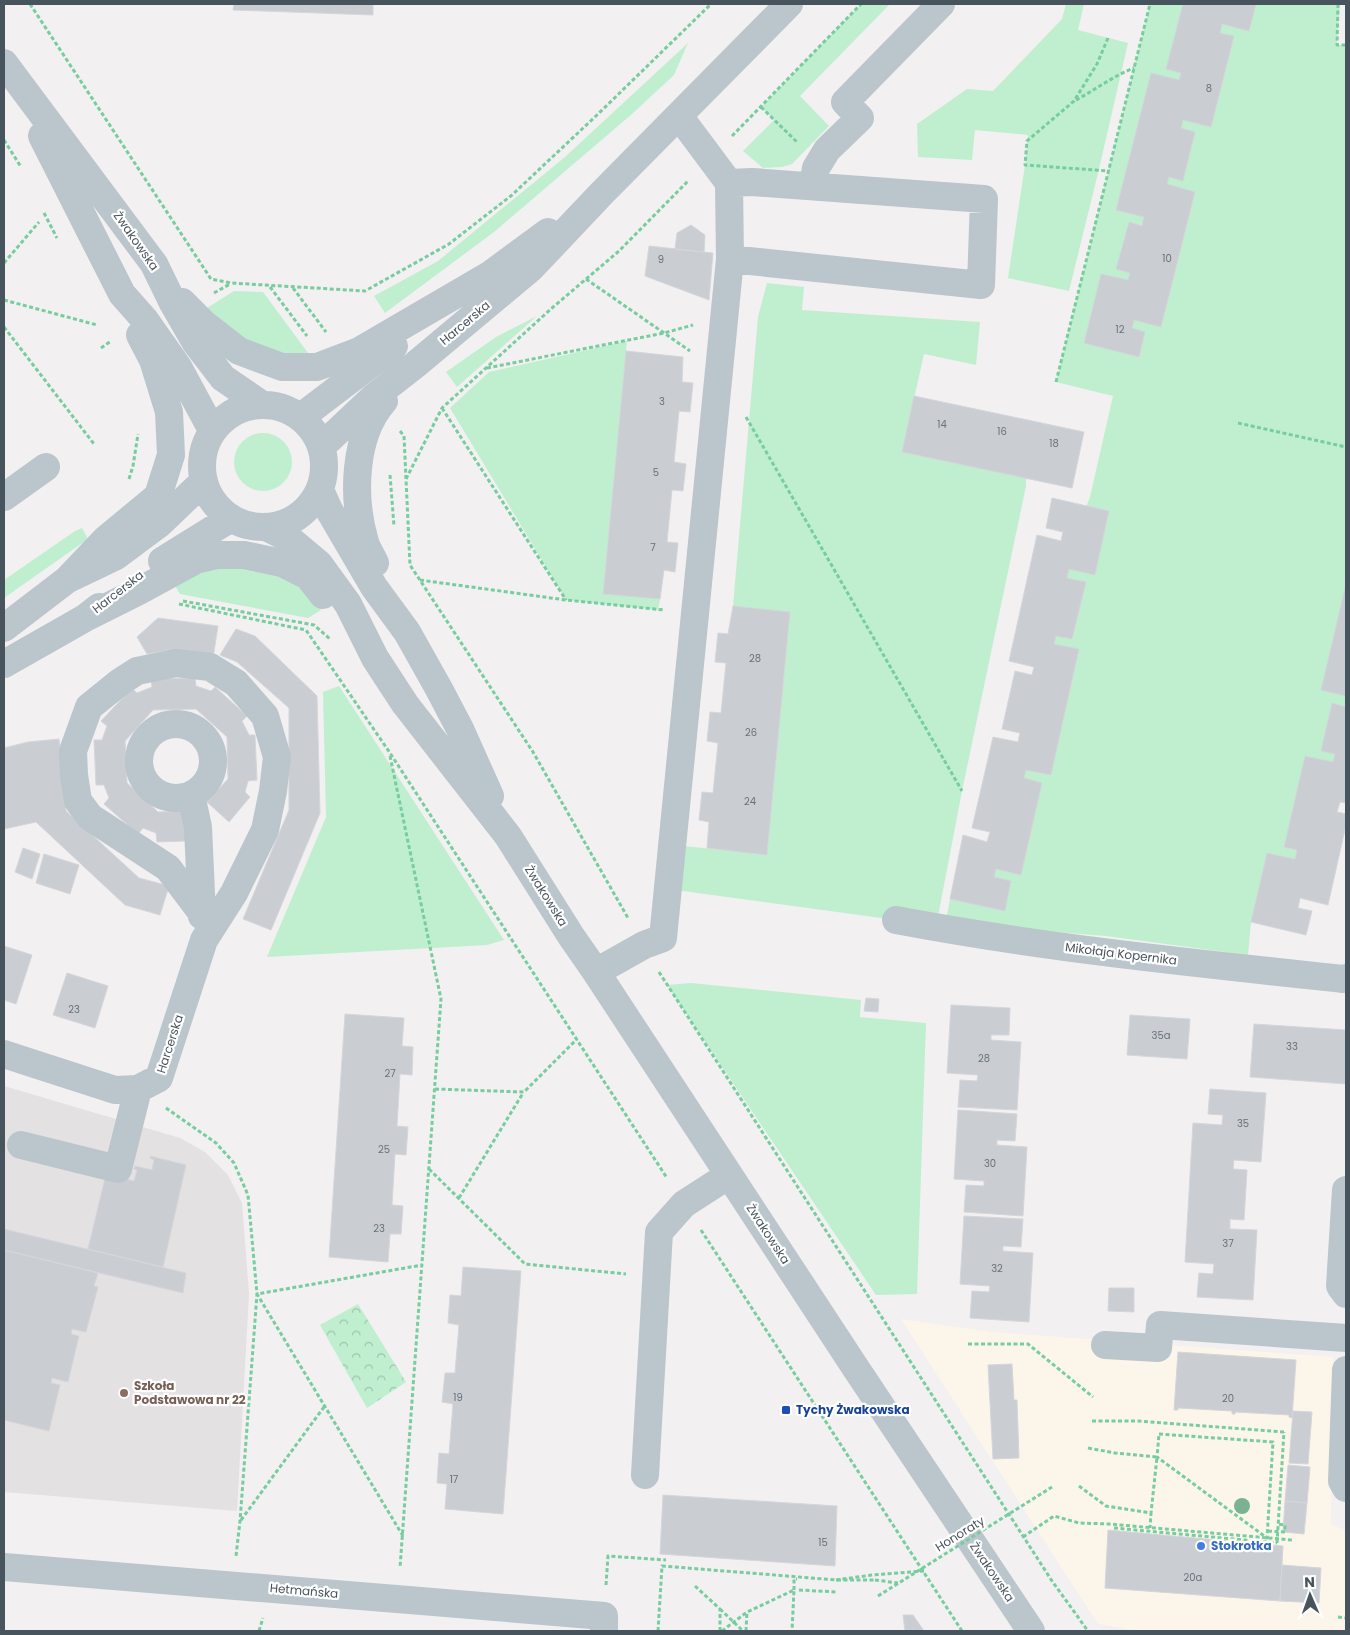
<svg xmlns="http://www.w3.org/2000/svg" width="1350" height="1635" viewBox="0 0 1350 1635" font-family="Poppins,sans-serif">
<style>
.commercial{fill:#fcf6ea}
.education{fill:#e3e1e2}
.green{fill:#bfefcf}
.forest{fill:url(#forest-crowns)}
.building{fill:#cacdd2;stroke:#d4d6db}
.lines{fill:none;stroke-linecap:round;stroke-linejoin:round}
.path{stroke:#77cd9f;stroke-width:3;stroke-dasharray:4 2.5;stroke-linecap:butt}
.minor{stroke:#bbc5cc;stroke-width:28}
.path-bridge{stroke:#77cd9f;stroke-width:3;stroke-dasharray:4 2.5;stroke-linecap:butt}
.tree{fill:#7ab293}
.education-dot{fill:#8d6e63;stroke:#fff;stroke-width:2}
.transit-dot{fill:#1a4fb4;stroke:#fff;stroke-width:2}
.shop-dot{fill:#3f7fe0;stroke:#fff;stroke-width:2}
.labels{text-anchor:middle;stroke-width:4.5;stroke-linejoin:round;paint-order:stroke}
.number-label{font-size:10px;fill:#68727a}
.street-label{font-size:12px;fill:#48545d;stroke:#fff}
.education-label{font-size:12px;font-weight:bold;fill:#785e54;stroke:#fff;text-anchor:start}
.transit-label{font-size:12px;font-weight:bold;fill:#164399;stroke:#fff;text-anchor:start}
.shop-label{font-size:12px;font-weight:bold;fill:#366cbe;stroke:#fff;text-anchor:start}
</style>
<defs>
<pattern id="forest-crowns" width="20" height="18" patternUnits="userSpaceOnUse" patternTransform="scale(1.25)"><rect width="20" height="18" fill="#bfefcf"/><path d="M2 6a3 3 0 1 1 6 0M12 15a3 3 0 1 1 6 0" fill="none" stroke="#9dc4ab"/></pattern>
</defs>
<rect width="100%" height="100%" fill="#f2f0f0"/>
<path class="commercial" d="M 901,1319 L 991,1332 L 1333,1357 L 1331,1524 L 1346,1531 L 1346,1631 L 1139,1631 L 1098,1624 Z"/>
<path class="education" d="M 4,1086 L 180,1138 L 205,1152 L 228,1175 L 242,1203 L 249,1294 L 237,1511 L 4,1492 Z"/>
<path class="green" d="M 861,4 L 890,4 L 800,96 L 829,126 L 792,164 L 782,167 L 763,168 L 743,151 L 774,120 L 761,107 Z
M 1066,4 L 1084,4 L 1078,30 L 1128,43 L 1099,169 L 1069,291 L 1008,278 L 1025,165 L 1028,135 L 975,130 L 972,160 L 918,157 L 917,124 L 967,89 L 993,91 L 1062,19 Z
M 1150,4 L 1340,4 L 1337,45 L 1346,45 L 1346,723 L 1323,819 L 1281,929 L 1251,922 L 1248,955 L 1106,936 L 949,924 L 947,915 L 950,899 L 976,904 L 1012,778 L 1062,570 L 1090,497 L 1113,396 L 1056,382 Z
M 688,43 L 674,75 L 632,114 L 494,232 L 385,313 L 374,296 L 438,261 L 565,157 Z
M 767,283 L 804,287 L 802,310 L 980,322 L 976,365 L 924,354 L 902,452 L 1026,478 L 1026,486 L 962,791 L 936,927 L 896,920 L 668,889 L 672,845 L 767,854 L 790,612 L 733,606 L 758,317 Z
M 234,291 L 263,292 L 311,357 L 278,357 L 236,340 L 207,308 Z
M 537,316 L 457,387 L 446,372 L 496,337 Z
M 627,341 L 603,593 L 660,599 L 658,610 L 566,600 L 450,408 L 489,372 Z
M234 462a29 29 0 1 1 58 0a29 29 0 1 1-58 0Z
M 82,528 L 88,539 L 4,598 L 4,580 L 75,531 Z
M 228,564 L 272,569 L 305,590 L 321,610 L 308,618 L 180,594 L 172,581 Z
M 339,686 L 504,940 L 487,945 L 267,957 L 326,817 L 323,692 Z
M 691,983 L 861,1000 L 860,1017 L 926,1023 L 917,1294 L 876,1295 L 667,985 Z"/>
<path class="forest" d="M 358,1304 L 406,1382 L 367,1408 L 320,1325 Z"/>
<path class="building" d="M 234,4 L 373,4 L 373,15 L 233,10 Z
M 1183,4 L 1256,4 L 1249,31 L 1222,24 L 1220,33 L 1234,36 L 1211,127 L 1183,120 L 1181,128 L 1195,132 L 1183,181 L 1169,177 L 1167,184 L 1195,192 L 1161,327 L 1134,320 L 1132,328 L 1145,332 L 1139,357 L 1084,343 L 1101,274 L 1128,280 L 1130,273 L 1116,269 L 1129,222 L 1142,226 L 1144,217 L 1116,210 L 1151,73 L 1179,80 L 1181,73 L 1166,69 Z
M 691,225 L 705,235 L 704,252 L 675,249 L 677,233 Z
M 649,246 L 713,253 L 709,300 L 645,276 Z
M 626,351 L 683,357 L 682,382 L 693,383 L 690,412 L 679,411 L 674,462 L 686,464 L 683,491 L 672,490 L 667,542 L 678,543 L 675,572 L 664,570 L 660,599 L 603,594 Z
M 914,396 L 1084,432 L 1072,488 L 902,452 Z
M 1052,498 L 1109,511 L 1095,575 L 1069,569 L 1067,578 L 1086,582 L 1072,639 L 1056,636 L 1054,644 L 1079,649 L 1051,775 L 1026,770 L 1024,778 L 1042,783 L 1021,875 L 996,869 L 994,877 L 1011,881 L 1005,911 L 950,899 L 963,835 L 987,842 L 990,832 L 972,828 L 993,737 L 1018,742 L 1020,733 L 1002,729 L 1015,671 L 1032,675 L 1034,667 L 1009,661 L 1037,535 L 1061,541 L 1063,532 L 1046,528 Z
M 1346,584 L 1346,696 L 1321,690 Z
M 733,606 L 790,612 L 767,855 L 707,848 L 709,822 L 699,820 L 702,792 L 713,793 L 718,743 L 707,741 L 710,712 L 721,713 L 726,663 L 715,662 L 718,633 L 728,634 Z
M 158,618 L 218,626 L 213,658 L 170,650 L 147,654 L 137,637 Z
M 236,629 L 255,636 L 317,696 L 320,813 L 271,930 L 243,919 L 289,810 L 289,708 L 237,662 L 220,655 Z
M 195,678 L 196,686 L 211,691 L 215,687 L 247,716 L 242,721 L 249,735 L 255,735 L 257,780 L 248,781 L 245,792 L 250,797 L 229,822 L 207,802 L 228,779 L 227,737 L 196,709 L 153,710 L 125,741 L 127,783 L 158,812 L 186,811 L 186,841 L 157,842 L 156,833 L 143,828 L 138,834 L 104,804 L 109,798 L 104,785 L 96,785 L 94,740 L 102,740 L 107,726 L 101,721 L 132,688 L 137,693 L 152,687 L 151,679 Z
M 1332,703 L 1346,707 L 1346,803 L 1340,802 L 1337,812 L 1346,814 L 1346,825 L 1328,905 L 1300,898 L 1298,908 L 1312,911 L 1306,935 L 1251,922 L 1267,853 L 1295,859 L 1297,850 L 1284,847 L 1305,756 L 1333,762 L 1335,754 L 1321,751 Z
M 59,739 L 66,811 L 139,878 L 169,886 L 160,915 L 125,905 L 36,822 L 4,829 L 4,748 L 28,742 Z
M 23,848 L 40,854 L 32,879 L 15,872 Z
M 44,854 L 79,865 L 70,894 L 36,883 Z
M 4,946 L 32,955 L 16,1004 L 4,1000 Z
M 67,973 L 108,986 L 95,1028 L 53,1015 Z
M 866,998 L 879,999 L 878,1012 L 864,1011 Z
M 951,1005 L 1010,1008 L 1009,1035 L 991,1035 L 991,1040 L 1021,1042 L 1017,1110 L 958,1107 L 960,1080 L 977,1081 L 978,1075 L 947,1073 Z
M 345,1014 L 404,1018 L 402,1046 L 413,1047 L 412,1075 L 400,1074 L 397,1126 L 408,1127 L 406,1155 L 395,1154 L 392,1205 L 403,1206 L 401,1234 L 390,1234 L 388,1262 L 329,1257 Z
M 1130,1015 L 1190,1019 L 1187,1059 L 1127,1055 Z
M 1254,1024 L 1346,1030 L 1346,1084 L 1250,1077 Z
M 1210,1089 L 1266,1093 L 1261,1162 L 1234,1160 L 1233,1169 L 1247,1170 L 1244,1220 L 1230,1219 L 1230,1229 L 1257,1230 L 1253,1300 L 1197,1297 L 1199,1273 L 1213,1274 L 1214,1264 L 1185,1262 L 1193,1123 L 1222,1125 L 1223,1115 L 1208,1114 Z
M 958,1110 L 1017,1114 L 1015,1141 L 997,1140 L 997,1145 L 1027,1147 L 1023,1216 L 964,1212 L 966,1185 L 984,1186 L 984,1181 L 954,1179 Z
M 150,1156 L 186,1165 L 163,1267 L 88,1249 L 106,1174 L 134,1181 L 137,1170 L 134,1169 L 135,1166 L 152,1170 L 154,1160 L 150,1158 Z
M 964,1216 L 1023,1219 L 1021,1247 L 1003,1246 L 1003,1251 L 1033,1253 L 1029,1322 L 970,1318 L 972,1291 L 989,1292 L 990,1286 L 960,1284 Z
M 4,1229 L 186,1273 L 183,1293 L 4,1250 Z
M 4,1250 L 98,1273 L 94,1286 L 98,1287 L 86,1332 L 72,1329 L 71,1334 L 79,1336 L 68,1382 L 52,1378 L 51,1383 L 60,1385 L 49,1431 L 4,1420 Z
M 463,1267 L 521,1271 L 503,1514 L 445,1509 L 447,1484 L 437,1483 L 439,1453 L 449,1454 L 453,1404 L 442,1402 L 445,1373 L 455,1373 L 459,1325 L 448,1323 L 450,1295 L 461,1296 Z
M 1109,1288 L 1134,1288 L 1134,1312 L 1108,1311 Z
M 1178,1352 L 1296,1360 L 1292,1418 L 1289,1417 L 1289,1415 L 1235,1412 L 1235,1414 L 1232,1414 L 1232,1411 L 1178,1408 L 1178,1410 L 1174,1410 Z
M 1012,1364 L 1014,1400 L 1017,1400 L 1019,1458 L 993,1459 L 988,1365 Z
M 1293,1411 L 1312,1412 L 1308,1464 L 1289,1463 Z
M 1288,1465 L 1310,1467 L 1307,1503 L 1285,1501 Z
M 663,1495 L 837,1506 L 835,1566 L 660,1554 Z
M 1285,1501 L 1307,1503 L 1304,1534 L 1283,1532 Z
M 1108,1530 L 1283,1546 L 1280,1601 L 1105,1588 Z
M 1282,1565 L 1321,1568 L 1319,1603 L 1280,1601 Z
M 903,1615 L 913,1615 L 924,1631 L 905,1631 Z"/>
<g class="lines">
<path class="path" d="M 30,4 L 211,279 L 231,283 L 365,291 L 449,244 L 512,195 L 597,115 L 711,4
M 1338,4 L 1337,45 L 1346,45
M 1108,38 L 1097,64 L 1074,101 L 1027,141 L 1025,165 L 1109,171
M 1076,100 C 1095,90 1113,76 1134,68
M 761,107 L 798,143
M 732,136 L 861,4
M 4,140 L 21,167
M 44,213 L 57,238
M 4,263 L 39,222
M 586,279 L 690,351
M 270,287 L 307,336
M 293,288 L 326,332
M 214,293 L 230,284
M 4,300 L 97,325
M 4,327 L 94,444
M 101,348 L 111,341
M 487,368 L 664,333 L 693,325
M 1056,382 L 1150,4
M 442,408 L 566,600
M 746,417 L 962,791
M 1238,423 L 1346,447
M 400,431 L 404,436 L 410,565 L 533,752 L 628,918
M 390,475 L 394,526
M 129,479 L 133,466 L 138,434
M 406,479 L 442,408 L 552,308 L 619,251 L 689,180
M 420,580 L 566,600 L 664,610
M 183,601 L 314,625 L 330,639
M 179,604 L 306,630 L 390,753 L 667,1178
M 390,756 L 441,999 L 400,1568
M 659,972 L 1052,1581 L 1088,1631
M 435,1089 L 524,1092 L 577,1039
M 166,1108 L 216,1143 L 234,1163 L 248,1195 L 257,1294 L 240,1521 L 236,1556
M 429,1169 L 525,1264 L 626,1274
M 459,1198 L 523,1093
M 701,1230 L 962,1631
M 968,1344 L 1028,1344 L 1093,1397
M 1092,1421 L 1138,1421 L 1284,1432
M 1159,1434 L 1273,1442 L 1267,1538 L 1157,1457 Z
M 1088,1448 L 1115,1453 L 1157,1457 L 1151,1513
M 1079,1486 L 1106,1506 L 1151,1513 L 1150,1528
M 241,1520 L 324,1407
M 1114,1528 L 1277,1543
M 1268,1531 L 1285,1532 L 1285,1525 L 1278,1524
M 403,1536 L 257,1294 L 422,1265
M 1023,1537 L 1054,1516 L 1079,1523 L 1109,1524 L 1292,1540
M 836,1580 L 872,1575 L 924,1571
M 875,1580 L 898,1583
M 606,1585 L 608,1556 L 666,1560
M 695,1586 L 720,1609 L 720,1631
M 794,1590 L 794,1579 L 797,1579
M 799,1590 L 837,1592
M 720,1609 L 743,1631
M 1338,1617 L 1346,1618
M 259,1631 L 263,1618
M 658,1631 L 662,1566 L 837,1580
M 722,1631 L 747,1612 L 794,1590 L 792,1631
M 746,1631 L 747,1612"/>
<path class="minor" d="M 4,63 L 154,264 L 173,303 L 196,343 L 223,378 L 261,404
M 42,136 L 122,294 L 145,320 L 178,367 L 212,430
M 729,183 L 752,182 L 984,199 L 981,285 L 730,259
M 813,186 L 816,168 L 827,150 L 860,118 L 845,102 L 941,4
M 476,285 L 548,232
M 182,302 L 203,323 L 239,351 L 282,367 L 317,367 L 359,351 L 491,274
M202 466a61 61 0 1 1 122 0a61 61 0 1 1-122 0Z
M 301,417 L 394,346
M 322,446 L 374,397 L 415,365 L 531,268 L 602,193 L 789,4
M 320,490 L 329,510 L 374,587 L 407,632 L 439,689 L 460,729 L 490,796
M 4,497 L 46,467
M 266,527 L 288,538 L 319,564 L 348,604 L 375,658 L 405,704 L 508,836 L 571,936 L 596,972 L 855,1367 L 1031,1631
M 162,561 L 231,518
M 375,563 C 372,556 367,549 365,542 C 352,498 353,436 384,401
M 68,579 L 106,539 L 158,496 L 171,455 L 169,412 L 153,360 L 140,335
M 85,618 L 139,591 L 196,560 L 217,555 L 244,555 L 282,563 L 308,576 L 323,595
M 4,628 L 68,579 L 116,556 L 159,524 L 203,482
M 4,664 L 85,618 L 99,607
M139 761a37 37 0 1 1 74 0a37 37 0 1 1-74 0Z
M 191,795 L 198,827 L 202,916
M 896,920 C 1044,948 1193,963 1343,979 L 1346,978
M 596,972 L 644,945 L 663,938 L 730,259 L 729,183 L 679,116
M 4,1054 L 115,1090 L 138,1089 L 159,1078 L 204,940 L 234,893 L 265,830 L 273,791 L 277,757 L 265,716 L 236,683 L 210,667 L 176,663 L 137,671 L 120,682 L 89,707 L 73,751 L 74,775 L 78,801 L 90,817 L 168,868 L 202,913
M 21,1145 L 118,1169 L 138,1089
M 1346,1190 L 1340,1286 L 1346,1294
M 1105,1345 L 1158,1348 L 1160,1325 L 1346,1338
M 1346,1370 L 1342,1481 L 1346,1488
M 645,1475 L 659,1232 L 684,1204 L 729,1175
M 4,1567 L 604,1616 L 604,1631"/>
<path class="path-bridge" d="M 1277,1543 L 1284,1432
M 837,1580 L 875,1580
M 878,1596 L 1052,1487"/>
</g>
<circle class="tree" cx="1242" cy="1506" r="8"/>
<circle class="education-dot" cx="124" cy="1393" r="5"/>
<rect class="transit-dot" x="781" y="1405" width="10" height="10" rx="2.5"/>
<circle class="shop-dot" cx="1201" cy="1546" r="5"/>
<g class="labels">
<g class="number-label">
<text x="1209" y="92">8</text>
<text x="1167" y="262">10</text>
<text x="661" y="263">9</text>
<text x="1120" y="333">12</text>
<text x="662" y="405">3</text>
<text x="942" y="428">14</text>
<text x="1002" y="435">16</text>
<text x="1054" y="447">18</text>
<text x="656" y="476">5</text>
<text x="653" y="551">7</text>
<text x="755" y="662">28</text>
<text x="751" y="736">26</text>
<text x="750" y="805">24</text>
<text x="74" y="1013">23</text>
<text x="1161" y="1039">35a</text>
<text x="1292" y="1050">33</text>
<text x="984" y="1062">28</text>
<text x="390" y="1077">27</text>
<text x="1243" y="1127">35</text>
<text x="384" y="1153">25</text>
<text x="990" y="1167">30</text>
<text x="379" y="1232">23</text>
<text x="1228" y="1247">37</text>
<text x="997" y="1272">32</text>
<text x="458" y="1401">19</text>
<text x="1228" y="1402">20</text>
<text x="454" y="1483">17</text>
<text x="823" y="1546">15</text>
<text x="1193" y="1581">20a</text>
</g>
<g class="street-label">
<text transform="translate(136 241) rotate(55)" y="4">Żwakowska</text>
<text transform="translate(465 323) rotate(-40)" y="4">Harcerska</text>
<text transform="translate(118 592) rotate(-38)" y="4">Harcerska</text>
<text transform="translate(546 896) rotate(58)" y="4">Żwakowska</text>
<text transform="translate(1121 954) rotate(7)" y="4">Mikołaja Kopernika</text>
<text transform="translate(170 1044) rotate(-72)" y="4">Harcerska</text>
<text transform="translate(768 1234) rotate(57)" y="4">Żwakowska</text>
<text transform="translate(960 1534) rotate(-32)" y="4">Honoraty</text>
<text transform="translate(992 1572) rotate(56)" y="4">Żwakowska</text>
<text transform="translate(304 1591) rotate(5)" y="4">Hetmańska</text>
</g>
<g class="education-label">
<text x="134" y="1390">Szkoła<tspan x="134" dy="14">Podstawowa nr 22</tspan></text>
</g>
<g class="transit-label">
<text x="796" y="1414">Tychy Żwakowska</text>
</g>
<g class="shop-label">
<text x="1211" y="1550">Stokrotka</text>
</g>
</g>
<rect width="1350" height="1635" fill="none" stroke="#48545d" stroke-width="10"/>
<g transform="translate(1310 1595) rotate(358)" stroke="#ffffff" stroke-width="4" paint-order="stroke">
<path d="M0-4L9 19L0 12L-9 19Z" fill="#48545d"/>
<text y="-8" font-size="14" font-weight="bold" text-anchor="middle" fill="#48545d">N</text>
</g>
</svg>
